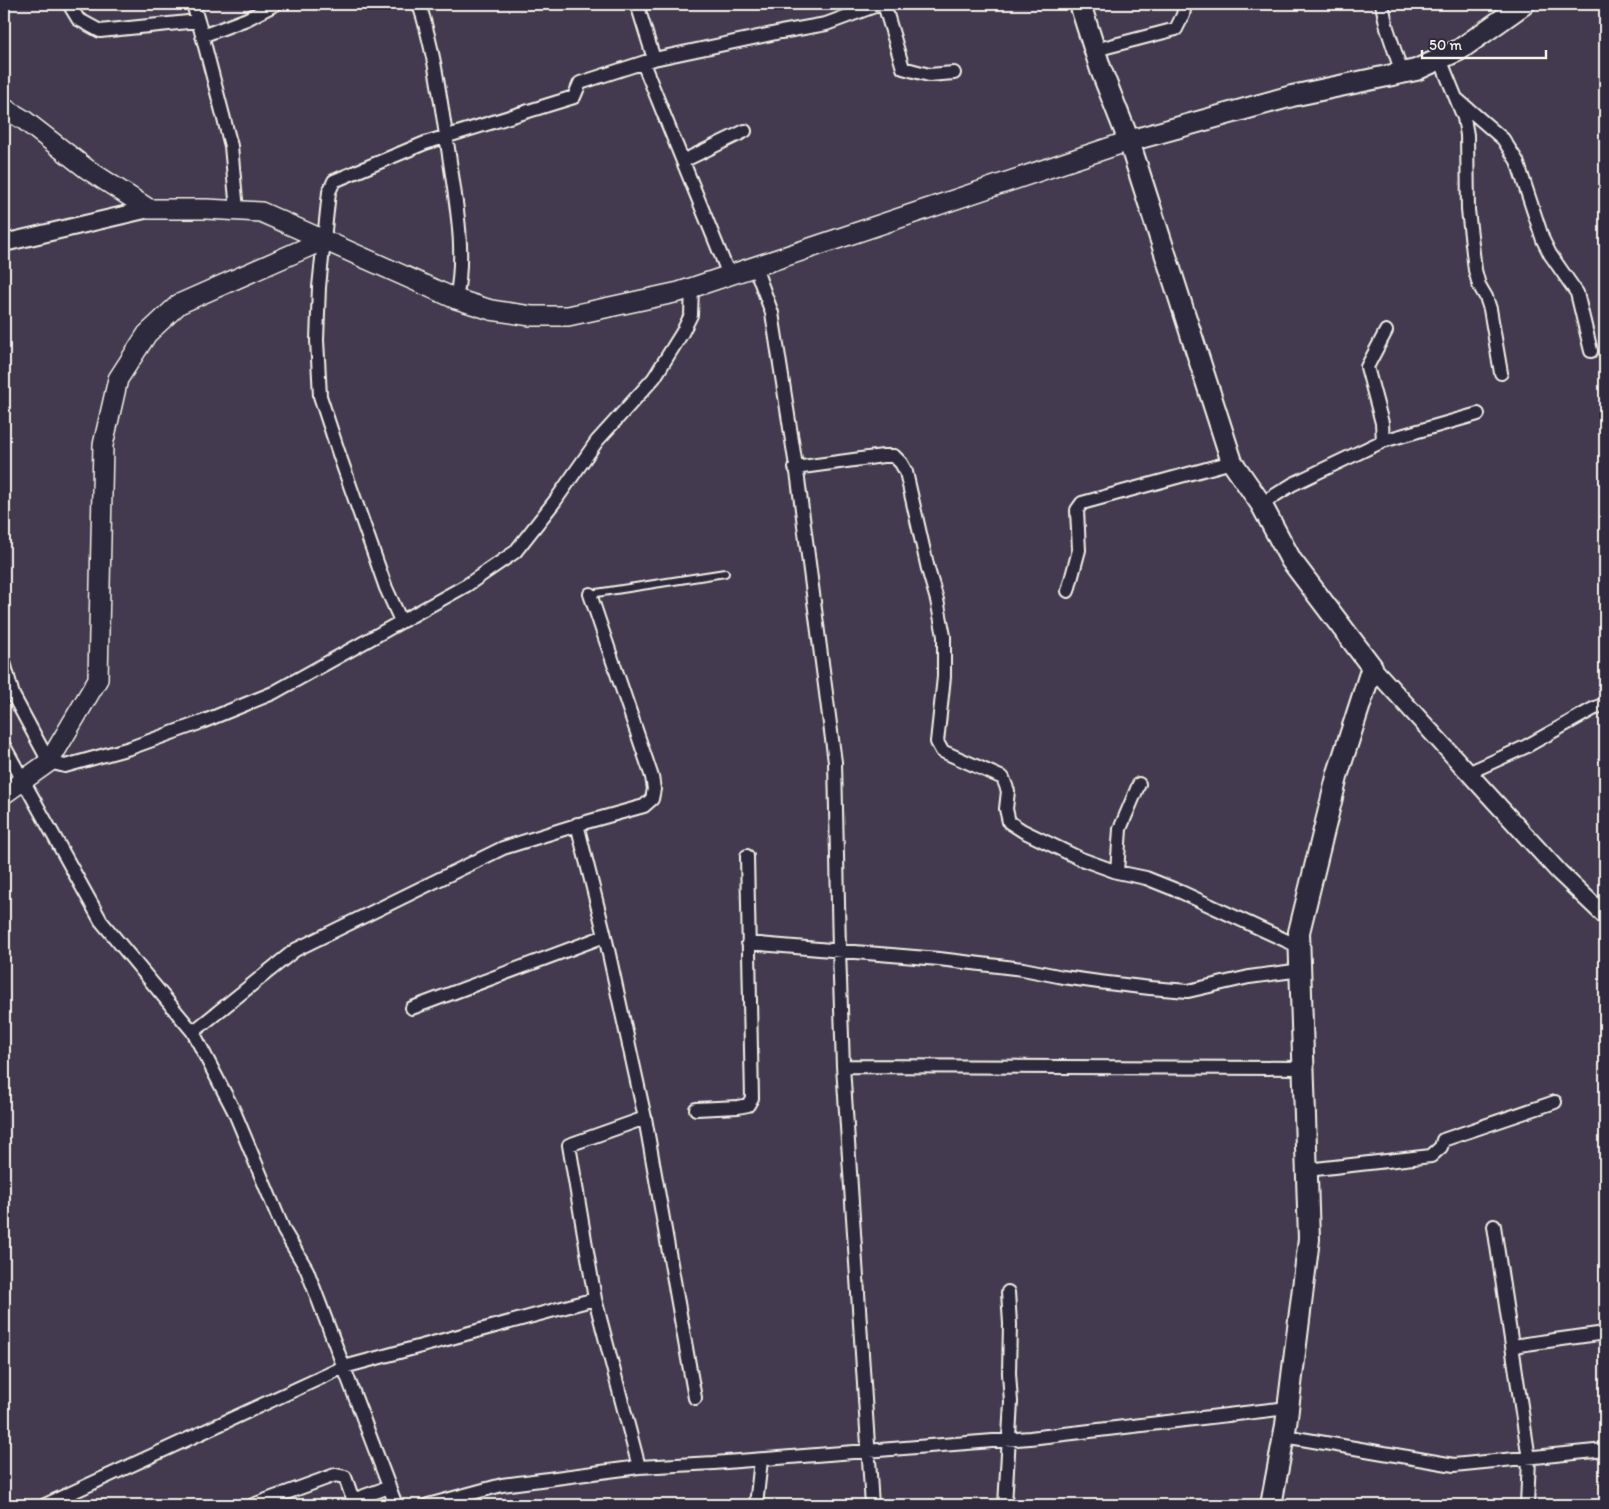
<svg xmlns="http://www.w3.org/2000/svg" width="1609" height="1509" viewBox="0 0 1609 1509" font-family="Itim,sans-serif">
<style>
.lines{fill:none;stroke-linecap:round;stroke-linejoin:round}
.service-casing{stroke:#f4f1e8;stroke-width:10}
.minor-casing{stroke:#f4f1e8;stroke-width:16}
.tertiary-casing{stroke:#f4f1e8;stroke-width:20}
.secondary-casing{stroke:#f4f1e8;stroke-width:22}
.primary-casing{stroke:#f4f1e8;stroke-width:24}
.service{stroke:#2f2a3d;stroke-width:6}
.minor{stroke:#2f2a3d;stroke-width:12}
.tertiary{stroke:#2f2a3d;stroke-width:16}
.secondary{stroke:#2f2a3d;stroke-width:19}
.primary{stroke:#2f2a3d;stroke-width:20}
</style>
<rect width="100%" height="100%" fill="#433a4f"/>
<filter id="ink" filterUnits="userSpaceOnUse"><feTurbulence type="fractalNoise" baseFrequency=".02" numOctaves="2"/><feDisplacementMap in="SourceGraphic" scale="10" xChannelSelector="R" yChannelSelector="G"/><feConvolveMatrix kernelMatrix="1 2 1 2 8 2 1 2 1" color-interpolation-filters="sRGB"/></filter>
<g filter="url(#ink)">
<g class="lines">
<defs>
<path id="service" d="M 590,594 L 725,573"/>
<path id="minor" d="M 69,4 L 78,19 L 100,31 L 198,21
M 193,4 L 201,31 L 231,146 L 237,210
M 419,4 C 435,52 441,104 449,155 C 456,203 466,251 456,299
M 637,4 L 654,59
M 884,4 L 903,68 L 929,75 L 954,73
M 1382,4 L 1387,28 L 1402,73
M 202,36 L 247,19 L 276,4
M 1095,50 L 1176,29 L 1183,15 L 1185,4
M 1440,59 L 1464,118 L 1467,135 L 1468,210 L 1475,270 L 1479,285 L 1486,297 L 1490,309 L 1501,373
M 643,63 L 729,275
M 1458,100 L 1503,139 L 1517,161 L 1543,240 L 1550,254 L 1577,293 L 1591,351
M 683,161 L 745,131
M 755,267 L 772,313 L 798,479 L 835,762 L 839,950 L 843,1066 L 872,1505
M 1383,441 L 1478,414
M 795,468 L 883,456 L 894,456 L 901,463 L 906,472 L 928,569 L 937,600 L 944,636 L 944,677 L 937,742 L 942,751 L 1003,778 L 1008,791 L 1006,809 L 1009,822 L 1023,831 L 1081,859 L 1117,872 L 1146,878 L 1181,892 L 1300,947
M 1261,504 L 1293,484 L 1383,441 L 1382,423 L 1367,367 L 1386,331
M 1068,591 L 1079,550 L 1077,510 L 1082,503 L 1232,462
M 401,621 L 386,588 L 340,457 L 320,396 L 317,340 L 319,287 L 329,192 L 334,181 L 425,143 L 574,97 L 580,83 L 654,59 L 781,32 L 826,24 L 880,4
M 4,662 L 13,695 L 49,762 L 65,766 L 130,748 L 202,722 L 273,693 L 467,585 L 515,552 L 555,501 L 597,441 L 654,378 L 682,333 L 691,315 L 692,287
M 4,746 L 101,921 L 193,1032 L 234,1111 L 284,1231 L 307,1270 L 396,1505
M 1468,773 L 1525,747 L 1593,709 L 1605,704
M 577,824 L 605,936 L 645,1118 L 695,1398
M 1117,872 L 1120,829 L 1139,784
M 748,943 L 939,959 L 1023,969 L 1063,977 L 1099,982 L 1150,988 L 1188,991 L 1249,977 L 1301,970
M 412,1008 L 605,936
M 193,1032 L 295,950 L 503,848 L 583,823 L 644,806 L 652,799 L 654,789 L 652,777 L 590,594
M 843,1066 L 1304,1068
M 696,1109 L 738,1107 L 748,1105 L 752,1098 L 747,856
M 1307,1170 L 1431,1156 L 1441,1147 L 1443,1140 L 1555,1102
M 1494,1226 L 1529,1459 L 1527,1505
M 595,1299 L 569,1145 L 645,1118
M 1512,1346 L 1605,1333
M 1284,1436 L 1454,1465 L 1605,1450
M 45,1505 L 344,1367 L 595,1299 L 639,1467
M 253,1505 L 335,1475 L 345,1477 L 351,1494 L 356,1499 L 389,1487
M 428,1505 L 502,1485 L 639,1467 L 714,1463 L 1030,1438 L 1288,1408
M 756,1505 L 761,1460
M 1005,1505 L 1011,1402 L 1009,1373 L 1010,1324 L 1008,1292"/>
<path id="tertiary" d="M 4,243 L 149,209
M 1372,667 L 1559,872 L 1605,916"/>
<path id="secondary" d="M 4,108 L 24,120 L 87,169 L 149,209 L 206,209 L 261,212 L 456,299 L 491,310 L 531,316 L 568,316 L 679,292 L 1129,141
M 4,794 L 49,762 L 98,679 L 103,445 L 118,379 L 147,334 L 179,304 L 324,240"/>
<path id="primary" d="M 1080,4 L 1101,70 L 1129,141 L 1232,462 L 1261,504 L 1291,560 L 1372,667 L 1338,773 L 1299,932 L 1309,1239 L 1286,1425 L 1271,1505
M 1129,141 L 1292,96 L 1416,70 L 1459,50 L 1524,4"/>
</defs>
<use href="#service" class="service-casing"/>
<use href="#minor" class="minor-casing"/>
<use href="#tertiary" class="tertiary-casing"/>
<use href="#secondary" class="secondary-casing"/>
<use href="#primary" class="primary-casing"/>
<use href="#service" class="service"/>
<use href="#minor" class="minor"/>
<use href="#tertiary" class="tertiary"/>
<use href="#secondary" class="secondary"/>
<use href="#primary" class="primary"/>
</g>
</g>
<rect width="1609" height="1509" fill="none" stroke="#2f2a3d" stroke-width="20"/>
<rect x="10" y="10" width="1589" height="1489" fill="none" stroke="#f4f1e8" stroke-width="2" filter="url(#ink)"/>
<path d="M1422 50v8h124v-8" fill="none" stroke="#f4f1e8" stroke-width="2.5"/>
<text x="1429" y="50" font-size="15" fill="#f4f1e8" stroke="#2f2a3d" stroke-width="4" paint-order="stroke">50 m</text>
</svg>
